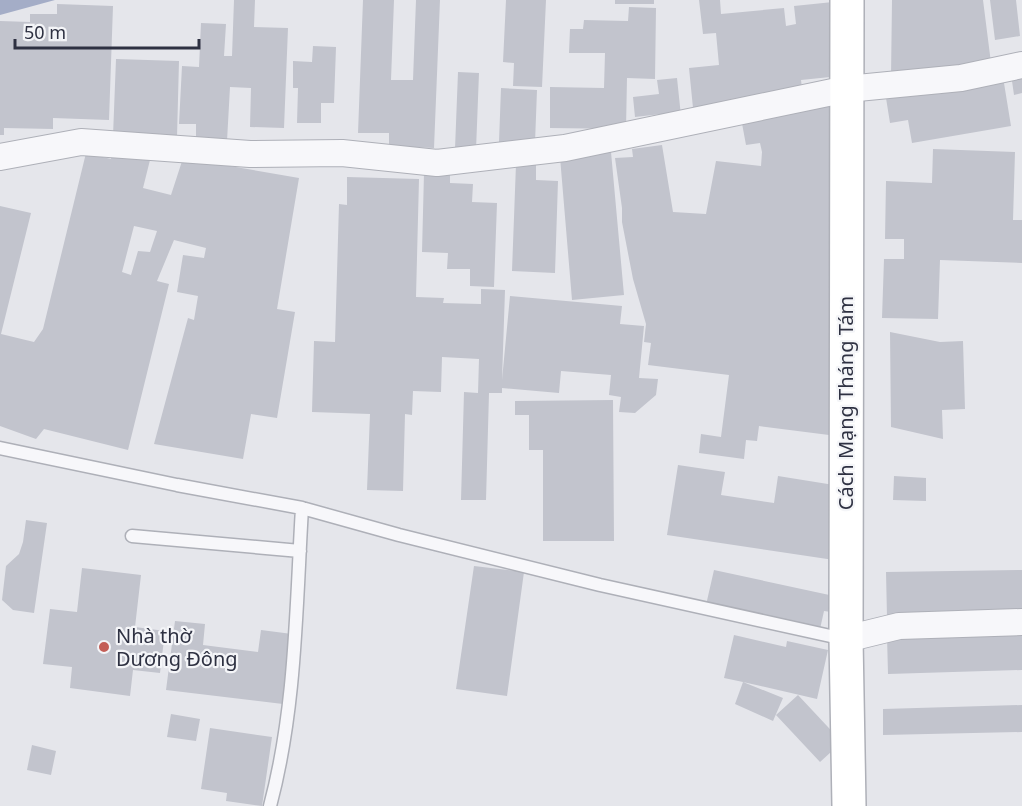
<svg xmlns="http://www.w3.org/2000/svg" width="1022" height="806" viewBox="0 0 1022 806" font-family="'Noto Sans',sans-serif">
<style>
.water{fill:#a4adc7}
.building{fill:#c2c4cd;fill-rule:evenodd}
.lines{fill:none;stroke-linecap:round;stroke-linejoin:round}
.lane-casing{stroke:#aeb0b8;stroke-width:15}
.street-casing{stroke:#aeb0b8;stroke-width:28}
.secondary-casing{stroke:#aeb0b8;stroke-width:36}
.lane{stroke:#f7f7fa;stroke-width:12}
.street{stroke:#f7f7fa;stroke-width:26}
.secondary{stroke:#fff;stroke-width:33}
.poi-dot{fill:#c35e57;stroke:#f4f5f8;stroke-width:2}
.labels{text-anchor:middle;stroke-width:4.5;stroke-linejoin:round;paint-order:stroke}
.street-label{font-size:20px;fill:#2e3142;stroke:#f4f5f8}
.poi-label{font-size:20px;fill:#2e3142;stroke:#f4f5f8;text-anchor:start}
</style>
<rect width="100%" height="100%" fill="#e5e6eb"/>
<path class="water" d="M 0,0 L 55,0 L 0,15 Z"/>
<path class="building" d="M 234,0 L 255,0 L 254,27 L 288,28 L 284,128 L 250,127 L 251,88 L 230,87 L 227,141 L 196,139 L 196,124 L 179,124 L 182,66 L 199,67 L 201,23 L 226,24 L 224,56 L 232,56 Z
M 363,0 L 394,0 L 391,80 L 413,80 L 416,0 L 440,0 L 434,148 L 389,146 L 389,133 L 358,133 Z
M 506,0 L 546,0 L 542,87 L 513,86 L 514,63 L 503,62 Z
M 615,0 L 654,0 L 654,4 L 615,4 Z
M 699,0 L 720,0 L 721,14 L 784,8 L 786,26 L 796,24 L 794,6 L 833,2 L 840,76 L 801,80 L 803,96 L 693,108 L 689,68 L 719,65 L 716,33 L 703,34 Z
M 892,0 L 983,0 L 991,63 L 891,77 Z
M 990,0 L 1016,0 L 1020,36 L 995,40 Z
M 57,4 L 113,6 L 109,120 L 53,118 L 53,129 L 4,128 L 4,135 L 0,135 L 0,21 L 30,22 L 30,14 L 57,14 Z
M 629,7 L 656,8 L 655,79 L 627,78 L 626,129 L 550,128 L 550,87 L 604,88 L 605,53 L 569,53 L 570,29 L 583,29 L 584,20 L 628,21 Z
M 313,46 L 336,47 L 334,103 L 321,103 L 321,123 L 297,123 L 298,88 L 293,88 L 293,61 L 312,62 Z
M 116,59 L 179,61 L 177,137 L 113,136 Z
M 458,72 L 479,73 L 476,150 L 455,149 Z
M 1022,72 L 1022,93 L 1014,95 L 1011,74 Z
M 1003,77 L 1011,126 L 912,143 L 908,120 L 890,123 L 886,98 Z
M 677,78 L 681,116 L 661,119 L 661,114 L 635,117 L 633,97 L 659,94 L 657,80 Z
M 501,88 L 537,90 L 535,143 L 499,142 Z
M 833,101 L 838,367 L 829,435 L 759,426 L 757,441 L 746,440 L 744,459 L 699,453 L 701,434 L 721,437 L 729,375 L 648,365 L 651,343 L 644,342 L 646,324 L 633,279 L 622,222 L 622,208 L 615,158 L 633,157 L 632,149 L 662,145 L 673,212 L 706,214 L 716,161 L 761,166 L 762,152 L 760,143 L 746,145 L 741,118 Z
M 113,147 L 151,156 L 143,188 L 171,195 L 184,155 L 201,161 L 299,178 L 277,309 L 295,312 L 277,418 L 251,414 L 243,459 L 154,444 L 188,318 L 194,320 L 198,296 L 177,292 L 183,255 L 204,258 L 206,248 L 174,240 L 157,281 L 169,284 L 128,450 L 44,429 L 36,439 L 0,426 L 0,206 L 31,213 L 1,334 L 34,342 L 43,329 L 86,153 L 111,159 ZM 134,226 L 157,231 L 150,252 L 138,251 L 131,275 L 122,272 Z
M 933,149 L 1015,152 L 1013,220 L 1022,220 L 1022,263 L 940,260 L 938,319 L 882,318 L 884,259 L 904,259 L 904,239 L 885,239 L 886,181 L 932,183 Z
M 611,152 L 624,295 L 572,300 L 560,157 Z
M 516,164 L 536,165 L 536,180 L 558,181 L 555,273 L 512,271 Z
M 424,173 L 450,174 L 450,183 L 473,184 L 472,202 L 497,203 L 494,287 L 470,286 L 470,269 L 447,269 L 448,253 L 422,252 Z
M 347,177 L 419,179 L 416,297 L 444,298 L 443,303 L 481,304 L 481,289 L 505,290 L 502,380 L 510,296 L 622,306 L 620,324 L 644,326 L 639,378 L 658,379 L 656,395 L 635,413 L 619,412 L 621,397 L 609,395 L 611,375 L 561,371 L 559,393 L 502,388 L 502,393 L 489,393 L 486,500 L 461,500 L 464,392 L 478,393 L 479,359 L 442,357 L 441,392 L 413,391 L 412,415 L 405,414 L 403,491 L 367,490 L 370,414 L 312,412 L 314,341 L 335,342 L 339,204 L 347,205 Z
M 890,332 L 940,342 L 963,341 L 965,409 L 942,410 L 943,439 L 891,427 Z
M 613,400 L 614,541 L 543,541 L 543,450 L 529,450 L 529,415 L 515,415 L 515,401 Z
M 678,465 L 725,472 L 721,495 L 774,503 L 778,476 L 834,485 L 834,560 L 667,535 Z
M 894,476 L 926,478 L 926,501 L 893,500 Z
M 26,520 L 47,523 L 34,613 L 13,610 L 2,600 L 6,566 L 19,554 L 23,542 Z
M 474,566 L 524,572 L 507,696 L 456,689 Z
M 82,568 L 141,575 L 135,627 L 165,631 L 160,673 L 133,670 L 130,696 L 70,688 L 72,667 L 43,664 L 50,609 L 77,612 Z
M 714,570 L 834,596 L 831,612 L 824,611 L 820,629 L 706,605 Z
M 1022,570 L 1022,616 L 887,617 L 886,572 Z
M 175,621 L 205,624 L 203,645 L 258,652 L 261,630 L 292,634 L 283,704 L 166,690 Z
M 1022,632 L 1022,670 L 888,674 L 887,636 Z
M 734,635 L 786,647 L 787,641 L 828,650 L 817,699 L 743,682 L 783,698 L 773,721 L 735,704 L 743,682 L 724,678 Z
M 798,695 L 842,742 L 820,762 L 776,715 Z
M 1022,705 L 1022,732 L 883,735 L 883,709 Z
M 171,714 L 200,719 L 196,741 L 167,737 Z
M 210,728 L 272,737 L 262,806 L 226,801 L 227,793 L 201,789 Z
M 32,745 L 56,751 L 51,775 L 27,770 Z"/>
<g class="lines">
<defs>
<path id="lane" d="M 0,448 L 177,485 L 302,508 L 399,535 L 600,585 L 844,639
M 132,536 L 300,551
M 270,806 C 296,709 296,607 302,508"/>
<path id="street" d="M 0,157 L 81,142 L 250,154 L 342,153 L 437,163 L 565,148 L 847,89 L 961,78 L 1022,65
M 846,639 L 899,626 L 1022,622"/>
<path id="secondary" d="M 847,0 L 846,639 L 849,806"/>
</defs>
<use href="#lane" class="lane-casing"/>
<use href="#street" class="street-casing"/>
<use href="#secondary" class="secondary-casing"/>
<use href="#lane" class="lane"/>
<use href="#street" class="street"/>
<use href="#secondary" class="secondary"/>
</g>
<circle class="poi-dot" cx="104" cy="647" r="6"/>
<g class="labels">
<g class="street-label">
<text transform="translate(846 403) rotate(-90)" y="7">Cách Mạng Tháng Tám</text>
</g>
<g class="poi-label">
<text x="116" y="643">Nhà thờ<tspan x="116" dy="23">Dương Đông</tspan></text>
</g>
</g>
<path d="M15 39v9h184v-9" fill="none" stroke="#2e3142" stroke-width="3"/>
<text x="24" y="39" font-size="18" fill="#2e3142" stroke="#f4f5f8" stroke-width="4.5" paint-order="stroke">50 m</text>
</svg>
